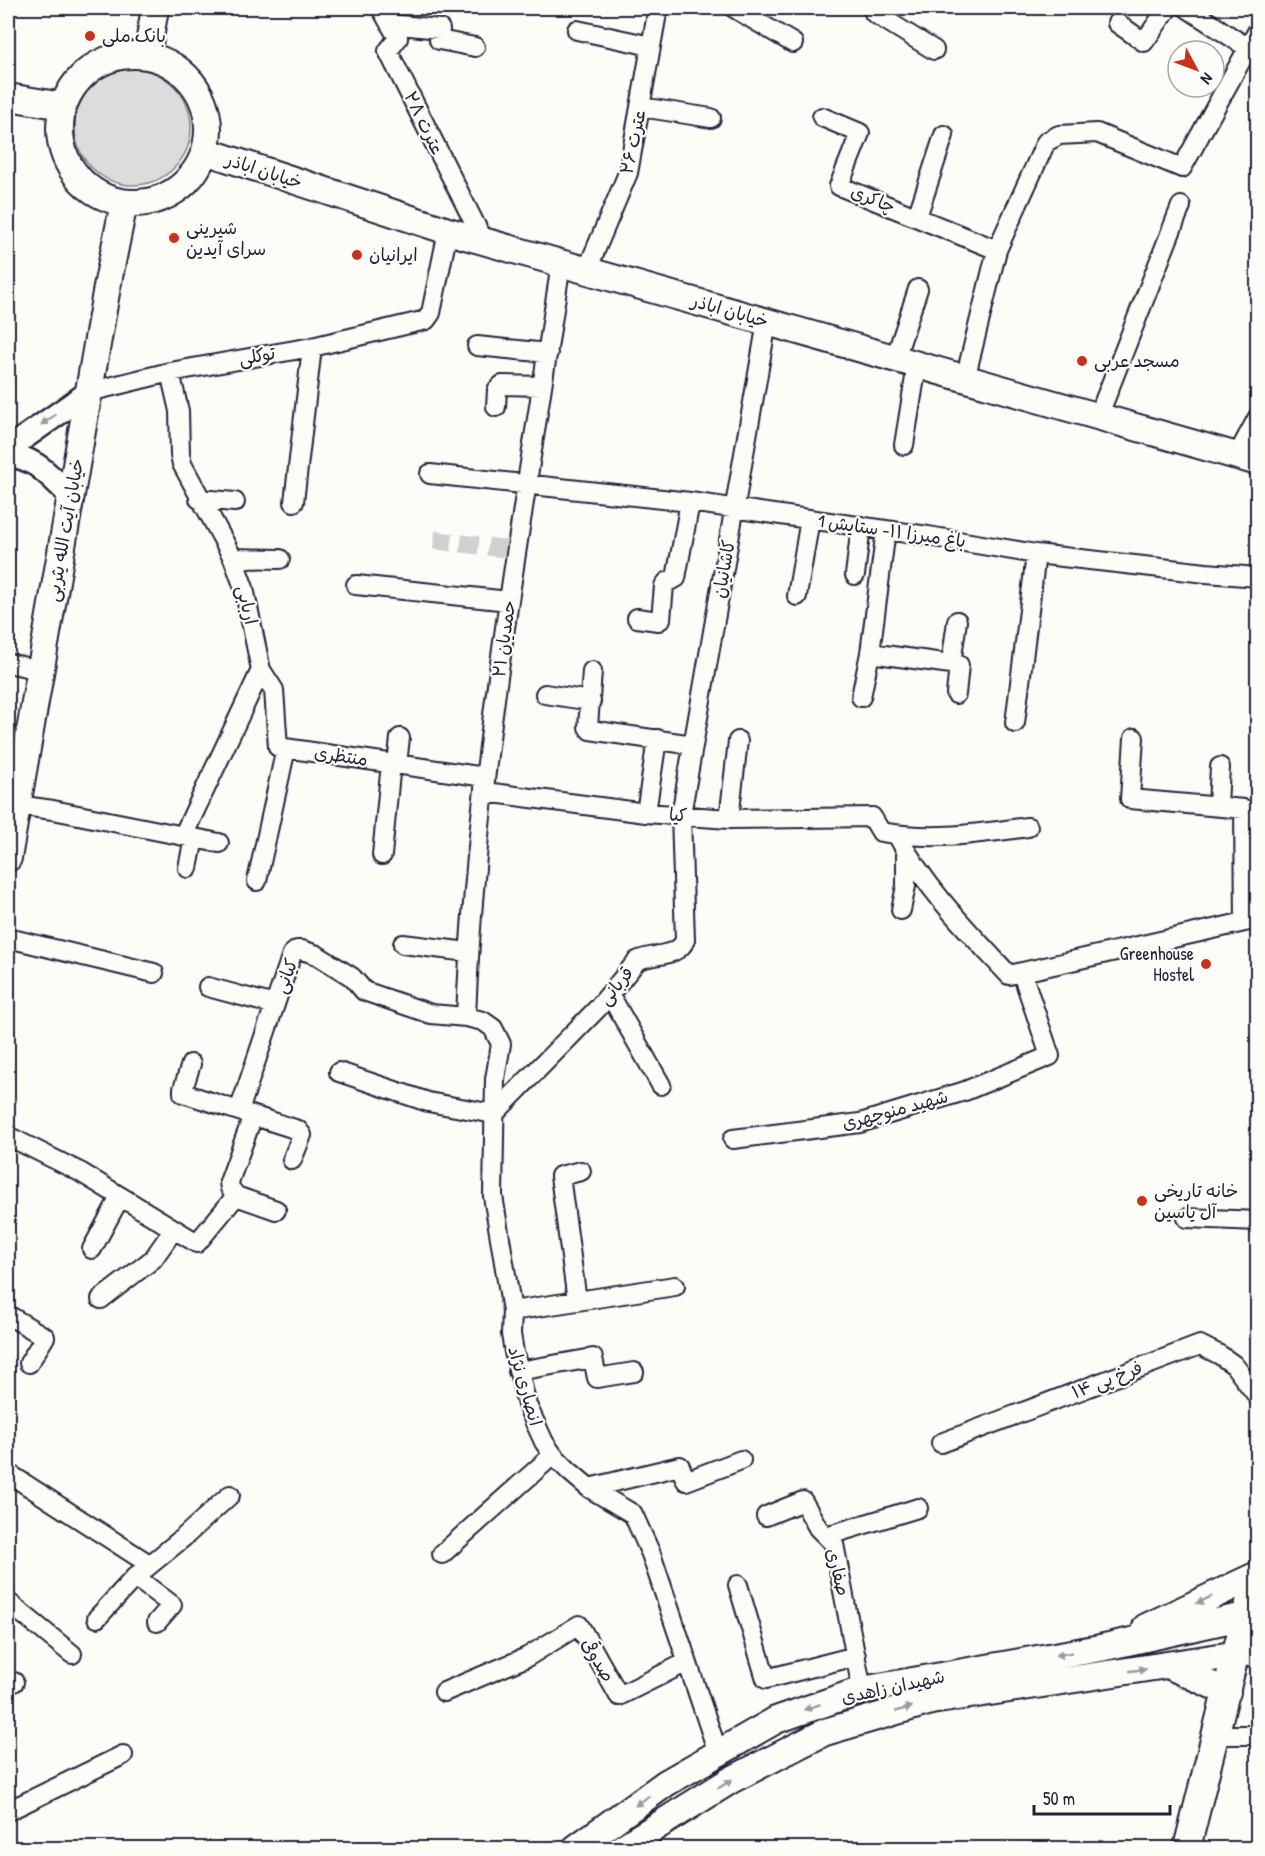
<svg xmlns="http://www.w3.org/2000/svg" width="1265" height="1856" viewBox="0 0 1265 1856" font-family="'Patrick Hand','Playpen Sans Arabic',sans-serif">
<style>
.green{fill:#dddcdb;stroke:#807f8b;stroke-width:1.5}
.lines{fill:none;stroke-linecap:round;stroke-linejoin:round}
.minor-tunnel{stroke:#d1d0d1;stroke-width:18;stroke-dasharray:18 9;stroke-linecap:butt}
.minor-casing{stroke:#22223b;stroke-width:22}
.tertiary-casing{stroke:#22223b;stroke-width:27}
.secondary-casing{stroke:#22223b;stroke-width:30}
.minor{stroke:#fdfcf7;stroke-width:18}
.tertiary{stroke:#fdfcf7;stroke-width:22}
.secondary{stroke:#fdfcf7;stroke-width:26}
.oneway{fill:#9a9aa2}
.poi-dot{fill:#c8321e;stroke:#fdfcf7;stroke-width:2}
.labels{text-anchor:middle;stroke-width:4.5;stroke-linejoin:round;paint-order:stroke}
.poi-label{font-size:18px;fill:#22223b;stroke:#fdfcf7;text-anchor:start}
.street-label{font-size:18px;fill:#22223b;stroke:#fdfcf7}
</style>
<rect width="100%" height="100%" fill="#fdfcf7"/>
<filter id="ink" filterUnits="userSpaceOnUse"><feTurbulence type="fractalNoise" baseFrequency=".0167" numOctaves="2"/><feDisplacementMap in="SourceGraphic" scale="12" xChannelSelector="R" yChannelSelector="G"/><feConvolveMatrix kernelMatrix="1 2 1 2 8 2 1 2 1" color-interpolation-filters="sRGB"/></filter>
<g filter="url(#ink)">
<path class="green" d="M75 127a58 58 0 1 1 116 0a58 58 0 1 1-116 0Z"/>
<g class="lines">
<path class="minor-tunnel" d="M 434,540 L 515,550"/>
<defs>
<path id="minor" d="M 381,8 L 398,38 L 388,51 L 483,240
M 734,8 L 793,43
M 877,8 L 874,13 L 934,50
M 1187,8 L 1248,48
M 1117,23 L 1144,42 L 1168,8
M 390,24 L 440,29 L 439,40 L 475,47
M 577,30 L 651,46
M 641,107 L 711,118
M 822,117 L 860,133 L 839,186 L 997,250
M 917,217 L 944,135
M 587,270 L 628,173 L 658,8
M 477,346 L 548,353
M 895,359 L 918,289
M 170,372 L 179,411 L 180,455 L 182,464 L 233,558 L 244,588 L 261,670 L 183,836
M 965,379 L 997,250 L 1046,142 L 1059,135 L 1097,133 L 1182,168 L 1258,30
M 89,392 L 170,372 L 312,347 L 426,320 L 431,313 L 448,231
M 496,407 L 497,390 L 502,385 L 542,386
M 1098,417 L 1181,206
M 904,445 L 917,365
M 1237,456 L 1258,417
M 430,474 L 690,502 L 928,536 L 1036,554 L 1206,573 L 1258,577
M 199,499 L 235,502
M 294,502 L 312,347
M 233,558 L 280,559
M 855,575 L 861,526
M 356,585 L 509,601
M 797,596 L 810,519
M 637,618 L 658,621 L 661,619 L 664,586 L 667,582 L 676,578 L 690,502
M 870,653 L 951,664 L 957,621
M 8,663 L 40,670
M 951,664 L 959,665 L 956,694
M 261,670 L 274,690 L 278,747 L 485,777
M 592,671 L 588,727 L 590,730 L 693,745
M 545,694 L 591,701
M 861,697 L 870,653 L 886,530
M 1015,723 L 1036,554
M 1134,738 L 1130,799 L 1244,809 L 1245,922
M 397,764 L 400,738
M 485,792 L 646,813 L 729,819 L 872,817 L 881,832 C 934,841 975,834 1028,827
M 17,805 L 53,810 L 219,843
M 1218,806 L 1220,767
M 646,813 L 657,739
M 729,819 L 738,741
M 897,835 C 926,889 968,931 1009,975 L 1258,919
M 382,855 L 391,763
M 188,868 L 194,838
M 257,881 L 286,748
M 901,910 L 906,886 L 906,851
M 8,938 L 154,973
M 403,944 L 468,952
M 208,987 L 275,1005
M 610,995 L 661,1085
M 466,1017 C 476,763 524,513 561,263
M 191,1064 L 183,1089 L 183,1093 L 298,1130 L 302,1135 L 292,1160
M 339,1072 L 428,1102 L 494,1114 L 598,1008 L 637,961 C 652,953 678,958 685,940 L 681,815 L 767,322
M 239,1111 L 292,954 L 297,950 L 302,950 L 317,955 L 352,977 L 364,991 L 431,1014 L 466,1017 L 483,1021 L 493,1028 L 501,1044 L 495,1079 L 493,1196 L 512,1311 L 511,1334 L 514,1352 L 527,1405 L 544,1442 L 553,1455 L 569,1471 L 589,1488 L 633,1514 L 651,1554 L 718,1753
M 8,1136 L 80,1172 L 197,1243 L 236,1196 L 230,1188 L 229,1182 L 253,1116
M 733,1139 L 860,1123 L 965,1091 L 1050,1056 L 1022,973
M 236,1196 L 276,1210
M 1187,1218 L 1258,1221
M 92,1249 L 120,1197
M 101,1299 L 153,1259 L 174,1229
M 577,1301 L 560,1176 L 581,1171
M 512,1311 L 675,1286
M 8,1315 L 45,1337 L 29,1363
M 518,1371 L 593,1358 L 597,1378 L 634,1372
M 941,1443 L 1200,1345 L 1220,1355 L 1234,1365 L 1258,1397
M 8,1473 L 149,1564
M 589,1488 L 680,1466 L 686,1481 L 741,1460
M 766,1516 L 803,1501 L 818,1528 L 834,1544 L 862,1690
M 826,1536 L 918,1508
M 442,1554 L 553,1455
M 135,1577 L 172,1605 L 157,1622
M 738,1585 L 766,1679 L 856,1656
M 8,1602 L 72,1654
M 97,1618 L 135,1577 L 184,1537 L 230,1495
M 8,1685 L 14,1682
M 444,1692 L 527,1657 L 579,1625 L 619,1696 L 687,1662
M 1216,1735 L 1258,1735
M 8,1811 L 123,1755"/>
<path id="tertiary" d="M 8,449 L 89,392
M 8,455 C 37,458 50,477 71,496"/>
<path id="secondary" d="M60 129a74 74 0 1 1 148 0a74 74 0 1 1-148 0Z
M 147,56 L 155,8
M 8,97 L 63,106
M 205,151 L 448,231 L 1258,462
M 8,858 L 107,287 L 124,203
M 1146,1627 L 1257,1575
M 1170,1666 L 1227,1692
M 576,1848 L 666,1783 L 776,1720 L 862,1690 L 1100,1648 L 1245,1616 L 1258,1616
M 622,1848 L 731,1780 L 825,1732 L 931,1701 L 1258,1651
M 1187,1848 L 1245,1616 L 1258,1574"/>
</defs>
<use href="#minor" class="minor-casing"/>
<use href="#tertiary" class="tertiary-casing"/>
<use href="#secondary" class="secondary-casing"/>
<use href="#minor" class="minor"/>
<use href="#tertiary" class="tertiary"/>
<use href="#secondary" class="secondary"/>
</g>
<defs><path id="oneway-solid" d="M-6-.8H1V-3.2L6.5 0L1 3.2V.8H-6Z" transform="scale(1.5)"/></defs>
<g class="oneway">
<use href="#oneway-solid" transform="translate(48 420) rotate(145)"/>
<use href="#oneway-solid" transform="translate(1204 1600) rotate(155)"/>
<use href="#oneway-solid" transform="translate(1064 1654) rotate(170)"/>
<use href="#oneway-solid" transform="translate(1138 1670) rotate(-8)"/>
<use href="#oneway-solid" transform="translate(812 1707) rotate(161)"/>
<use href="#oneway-solid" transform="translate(904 1709) rotate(-16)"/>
<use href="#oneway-solid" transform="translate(725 1784) rotate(-32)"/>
<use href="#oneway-solid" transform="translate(642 1801) rotate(144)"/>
</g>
</g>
<g class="poi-dot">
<circle cx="90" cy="36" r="6"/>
<circle cx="174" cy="238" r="6"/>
<circle cx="357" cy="255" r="6"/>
<circle cx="1082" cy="361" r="6"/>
<circle cx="1206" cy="964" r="6"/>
<circle cx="1142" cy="1201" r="6"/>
</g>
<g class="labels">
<g class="poi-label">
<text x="102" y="42">بانک ملی</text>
<text x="186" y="234">شیرینی<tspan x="186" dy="21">سرای آیدین</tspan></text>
<text x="369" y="261">ایرانیان</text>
<text x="1094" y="367">مسجد عربی</text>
<text x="1194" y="960" text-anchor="end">Greenhouse<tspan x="1194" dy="21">Hostel</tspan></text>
<text x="1154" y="1197">خانه تاریخی<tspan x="1154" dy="21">آل یاسین</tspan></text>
</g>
<g class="street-label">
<text transform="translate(424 123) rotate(64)" y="6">عترت ۲۸</text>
<text transform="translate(633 142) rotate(-78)" y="6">عترت ۲۶</text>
<text transform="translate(264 171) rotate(18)" y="6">خیابان اباذر</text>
<text transform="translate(873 199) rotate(22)" y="6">چاکری</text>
<text transform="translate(730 311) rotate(16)" y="6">خیابان اباذر</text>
<text transform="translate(257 356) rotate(-10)" y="6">توکلی</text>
<text transform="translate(65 530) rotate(-80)" y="6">خیابان آیت الله یثربی</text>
<text transform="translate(892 531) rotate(8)" y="6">باغ میرزا ۱۱- ستایش 1</text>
<text transform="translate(724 569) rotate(-80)" y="6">کاشانیان</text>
<text transform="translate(247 605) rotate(77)" y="6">اربابی</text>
<text transform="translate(504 639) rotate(-82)" y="6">حمدیان ۲۱</text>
<text transform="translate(341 756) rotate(8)" y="6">منتظری</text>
<text transform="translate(678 815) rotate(5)" y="6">کیا</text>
<text transform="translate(286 976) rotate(-69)" y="6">کیانی</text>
<text transform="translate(616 986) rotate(-51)" y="6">قربانی</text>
<text transform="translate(895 1110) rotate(-15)" y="6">شهید منوچهری</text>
<text transform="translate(1107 1380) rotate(-21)" y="6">فرخ پی ۱۴</text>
<text transform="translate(525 1386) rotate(74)" y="6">انصاری نژاد</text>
<text transform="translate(838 1572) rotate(76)" y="6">صفاری</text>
<text transform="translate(598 1660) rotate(60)" y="6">صدوقی</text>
<text transform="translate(893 1687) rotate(-12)" y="6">شهیدان زاهدی</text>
</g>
</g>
<rect width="1265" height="1856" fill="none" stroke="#fdfcf7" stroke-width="30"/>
<rect x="15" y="15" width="1235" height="1826" fill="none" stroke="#22223b" stroke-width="2" filter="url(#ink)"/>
<g transform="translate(1196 69) rotate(131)"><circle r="28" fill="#fdfcf7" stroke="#a5a5ac" stroke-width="1.5"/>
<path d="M0-4.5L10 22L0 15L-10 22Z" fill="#c8321e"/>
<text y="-9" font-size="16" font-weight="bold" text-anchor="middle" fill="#22223b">N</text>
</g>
<path d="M1034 1805v9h136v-9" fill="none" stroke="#22223b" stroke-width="3"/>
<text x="1043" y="1805" font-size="18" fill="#22223b" stroke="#fdfcf7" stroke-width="4.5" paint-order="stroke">50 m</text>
</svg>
